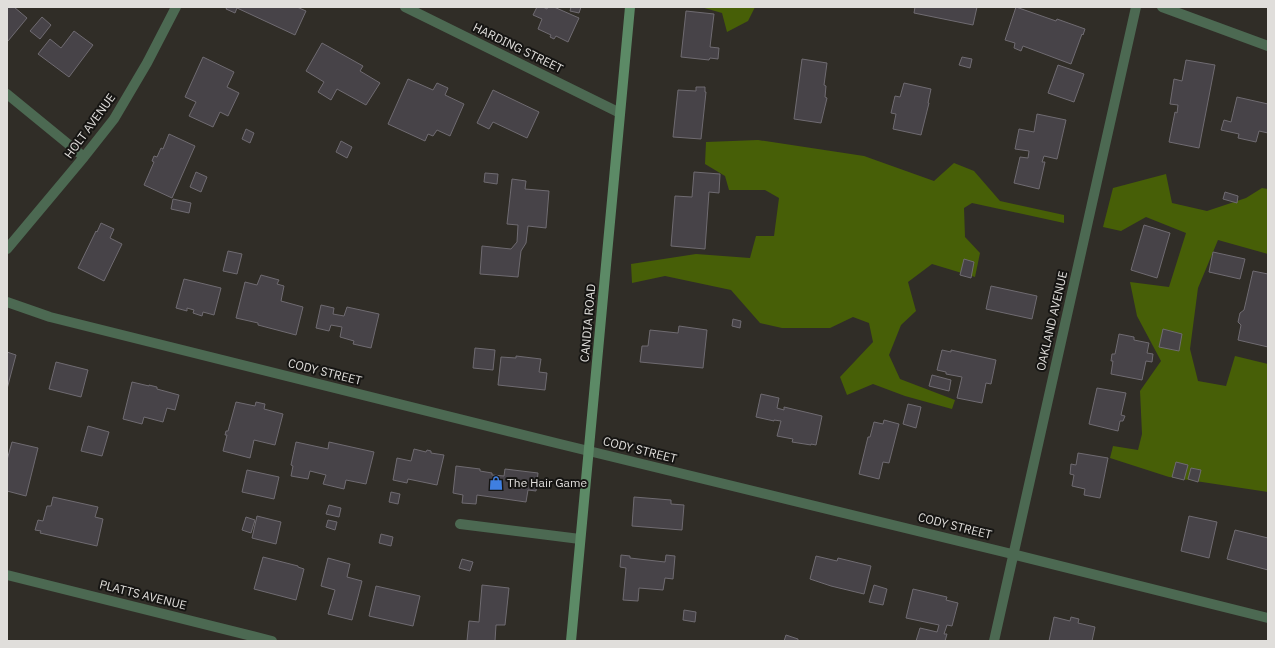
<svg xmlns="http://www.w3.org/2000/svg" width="1275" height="648" viewBox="0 0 1275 648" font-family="'IBM Plex Sans',sans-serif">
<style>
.forest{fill:#475f07}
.building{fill:#474348;stroke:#6f6b71}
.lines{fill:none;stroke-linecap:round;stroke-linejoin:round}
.lane{stroke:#4c6952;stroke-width:10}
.street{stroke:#4c6952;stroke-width:10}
.secondary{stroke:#5c8a66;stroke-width:10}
.labels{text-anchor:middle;stroke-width:4;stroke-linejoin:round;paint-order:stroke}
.street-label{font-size:12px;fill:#e0dedb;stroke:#161513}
.poi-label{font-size:12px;fill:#e0dedb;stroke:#161513;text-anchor:start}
</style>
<rect width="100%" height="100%" fill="#302d27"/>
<path class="forest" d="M 701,7 L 755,7 L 748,21 L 727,32 L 722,13 Z
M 758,140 L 864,156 L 934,181 L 954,163 L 974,171 L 1000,201 L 1064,215 L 1064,223 L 972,203 L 964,208 L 965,237 L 980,253 L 975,277 L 932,264 L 908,282 L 916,311 L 901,325 L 889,355 L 900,379 L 955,400 L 952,409 L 905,396 L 873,384 L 847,395 L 840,377 L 873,342 L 869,323 L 853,317 L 830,328 L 782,328 L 760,323 L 731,290 L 665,276 L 632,283 L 631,264 L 696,254 L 750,258 L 756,236 L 774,236 L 779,198 L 765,190 L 729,190 L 725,176 L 705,164 L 706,142 Z
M 1166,174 L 1172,203 L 1207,211 L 1246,198 L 1262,188 L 1268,189 L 1268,254 L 1218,240 L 1198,288 L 1190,349 L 1198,381 L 1226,386 L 1235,356 L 1268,364 L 1268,492 L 1169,477 L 1110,458 L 1113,446 L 1138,450 L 1142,434 L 1140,391 L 1161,361 L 1137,316 L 1130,282 L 1169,287 L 1186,233 L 1146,217 L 1121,231 L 1103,227 L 1113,188 Z"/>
<path class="building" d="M 7,7 L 14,7 L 27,18 L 8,41 L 7,40 Z
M 227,7 L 297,7 L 306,11 L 295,35 L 237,8 L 235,13 L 226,9 Z
M 537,7 L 543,7 L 547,9 L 548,7 L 554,7 L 579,18 L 568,42 L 556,36 L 554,39 L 550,37 L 551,35 L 538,29 L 542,19 L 533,15 Z
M 571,7 L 581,7 L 579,13 L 570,11 Z
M 915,7 L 977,7 L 973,25 L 914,13 Z
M 1016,7 L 1056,21 L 1057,19 L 1085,29 L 1083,35 L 1082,34 L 1071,64 L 1023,46 L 1021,51 L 1014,48 L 1015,43 L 1005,40 Z
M 686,11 L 714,14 L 710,47 L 719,48 L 718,59 L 710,58 L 709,60 L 681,57 Z
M 42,17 L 51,25 L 40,39 L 30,31 Z
M 74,31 L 93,45 L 69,77 L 38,54 L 50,39 L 61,48 Z
M 322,43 L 363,66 L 360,71 L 380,83 L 366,105 L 337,89 L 331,100 L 318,92 L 324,82 L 306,71 Z
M 203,57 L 234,72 L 227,87 L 239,93 L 228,116 L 220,112 L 213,127 L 189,116 L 196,102 L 185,97 Z
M 962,57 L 972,59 L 970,68 L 959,65 Z
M 802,59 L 827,63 L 824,85 L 826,86 L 825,97 L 827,98 L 821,123 L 794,119 Z
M 1186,60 L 1215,65 L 1199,148 L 1169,142 L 1175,112 L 1177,113 L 1178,105 L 1170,104 L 1174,79 L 1182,81 Z
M 1058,65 L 1084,74 L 1074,102 L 1048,93 Z
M 408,79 L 433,90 L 437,83 L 448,88 L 445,95 L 464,104 L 450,136 L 437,130 L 433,136 L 428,134 L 425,141 L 388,124 Z
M 904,83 L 931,89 L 928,103 L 929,103 L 921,135 L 893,129 L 896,114 L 891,113 L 895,96 L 900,97 Z
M 696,87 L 705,87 L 705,92 L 706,92 L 701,139 L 673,137 L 678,90 L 696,91 Z
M 493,90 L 539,112 L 527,138 L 493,122 L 489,129 L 477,123 Z
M 1237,97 L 1268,104 L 1268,133 L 1259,131 L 1256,142 L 1238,138 L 1239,134 L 1221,130 L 1224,120 L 1231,122 Z
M 1037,114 L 1066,120 L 1057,159 L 1044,156 L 1042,162 L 1045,162 L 1039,189 L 1014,183 L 1020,157 L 1028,158 L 1029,151 L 1015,149 L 1019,129 L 1034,132 Z
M 246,129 L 254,133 L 250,143 L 242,139 Z
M 169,134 L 195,146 L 172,198 L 144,185 L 154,162 L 152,161 L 154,156 L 157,157 L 161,148 L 163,149 Z
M 341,141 L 352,147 L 347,158 L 336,152 Z
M 196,172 L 207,177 L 201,192 L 190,187 Z
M 694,172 L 720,174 L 719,193 L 709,192 L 705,249 L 671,246 L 675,196 L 692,197 Z
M 485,173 L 498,174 L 497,184 L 484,182 Z
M 512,179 L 526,181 L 525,189 L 549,191 L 546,228 L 528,226 L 526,243 L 521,251 L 518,277 L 480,274 L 482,246 L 511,249 L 517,242 L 518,225 L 507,224 Z
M 1225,192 L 1238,196 L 1237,203 L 1223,199 Z
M 173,199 L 191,203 L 189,213 L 171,209 Z
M 101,223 L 114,229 L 110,238 L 122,244 L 104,281 L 78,268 L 96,231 L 97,232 Z
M 1144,225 L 1170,233 L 1157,278 L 1131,270 Z
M 228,251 L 242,254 L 237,274 L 223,271 Z
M 1213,252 L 1245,259 L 1240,279 L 1209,272 Z
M 964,259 L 974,262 L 971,278 L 960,275 Z
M 1253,271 L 1268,274 L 1268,347 L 1238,340 L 1241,325 L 1238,322 L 1240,313 L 1244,310 Z
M 261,275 L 279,280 L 277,284 L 284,286 L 281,301 L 303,307 L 296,335 L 258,325 L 258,323 L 236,318 L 245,282 L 257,285 Z
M 184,279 L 221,288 L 214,315 L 203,312 L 202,316 L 193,313 L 194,310 L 187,308 L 187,311 L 176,308 Z
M 991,286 L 1037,296 L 1032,319 L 986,309 Z
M 321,305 L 334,308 L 333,314 L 344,316 L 347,307 L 379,314 L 371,348 L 353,344 L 354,341 L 340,337 L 342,327 L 331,325 L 329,331 L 316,328 Z
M 733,319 L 741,321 L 740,328 L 732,326 Z
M 679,326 L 707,330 L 703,368 L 640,362 L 642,346 L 648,346 L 650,330 L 678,333 Z
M 1163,329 L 1182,334 L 1179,351 L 1159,347 Z
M 1119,334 L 1134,337 L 1134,340 L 1149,343 L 1147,353 L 1153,354 L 1152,362 L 1146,361 L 1142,380 L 1111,374 L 1113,361 L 1111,361 L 1112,354 L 1115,354 Z
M 475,348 L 495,350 L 493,370 L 473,368 Z
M 942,350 L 951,352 L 951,350 L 996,360 L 991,384 L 986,383 L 982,403 L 957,398 L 962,377 L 946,374 L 946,372 L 937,370 Z
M 7,352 L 16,355 L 7,389 Z
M 516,356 L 541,359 L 539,372 L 547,373 L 545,390 L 498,385 L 501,357 L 516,358 Z
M 56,362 L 88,370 L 81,397 L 49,389 Z
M 932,375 L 951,380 L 949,391 L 929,386 Z
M 132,382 L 149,386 L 149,385 L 157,387 L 157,389 L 179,395 L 175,410 L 167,408 L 163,422 L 144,417 L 142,424 L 123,419 Z
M 1097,388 L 1126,393 L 1121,415 L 1125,416 L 1123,421 L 1120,421 L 1118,431 L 1089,424 Z
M 761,394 L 779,398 L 777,408 L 784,410 L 784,407 L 822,416 L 816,445 L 811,444 L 811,445 L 792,442 L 793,439 L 777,436 L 781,421 L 774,420 L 774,421 L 756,417 Z
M 236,402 L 255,406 L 256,402 L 265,404 L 264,409 L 283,414 L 275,445 L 254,440 L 250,458 L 223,451 L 227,435 L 225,435 L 226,431 L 228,431 Z
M 908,404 L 921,407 L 916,428 L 903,424 Z
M 884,420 L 899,424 L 889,463 L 883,462 L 879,479 L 859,474 L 868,437 L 870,437 L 874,422 L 883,424 Z
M 88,426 L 109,432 L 102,456 L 81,451 Z
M 12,442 L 38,448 L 26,496 L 7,491 L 7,460 Z
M 296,442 L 328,449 L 329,442 L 374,452 L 366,484 L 346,480 L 344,489 L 323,484 L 326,475 L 310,471 L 308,479 L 291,476 L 293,466 L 291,465 Z
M 414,449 L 426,452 L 427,450 L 431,451 L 431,453 L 444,455 L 437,485 L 408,479 L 407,483 L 393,480 L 397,458 L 411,461 Z
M 1078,453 L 1108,458 L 1100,498 L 1084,495 L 1085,489 L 1072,486 L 1074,475 L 1070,474 L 1071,464 L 1076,465 Z
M 1176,462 L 1188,465 L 1184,480 L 1172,477 Z
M 456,466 L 480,469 L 480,471 L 492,473 L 492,475 L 504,476 L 505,469 L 538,473 L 536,491 L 528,490 L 526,502 L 477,495 L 476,504 L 462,503 L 463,495 L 453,493 Z
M 1191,468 L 1201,470 L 1198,482 L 1188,479 Z
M 247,470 L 279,477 L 274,499 L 242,492 Z
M 391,492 L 400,494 L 398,504 L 389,502 Z
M 53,497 L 98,507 L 95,517 L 103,519 L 97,546 L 40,533 L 41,531 L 35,530 L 38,520 L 43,521 L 47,506 L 51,506 Z
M 634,497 L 671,500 L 671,504 L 684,505 L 682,530 L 632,526 Z
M 329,505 L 341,508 L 339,517 L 326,514 Z
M 257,516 L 281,522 L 276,544 L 252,538 Z
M 1189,516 L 1217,522 L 1209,558 L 1181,551 Z
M 246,517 L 255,520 L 251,533 L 242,530 Z
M 328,520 L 337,522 L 335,530 L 326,527 Z
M 1235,530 L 1268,538 L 1268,570 L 1227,559 Z
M 381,534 L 393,537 L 391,546 L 379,543 Z
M 621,555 L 630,556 L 630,558 L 665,562 L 666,555 L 675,556 L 673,579 L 665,578 L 663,590 L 639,588 L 638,601 L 623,600 L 626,568 L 620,567 Z
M 816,556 L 837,561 L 838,558 L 871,566 L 864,594 L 831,586 L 810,579 Z
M 263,557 L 298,566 L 298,567 L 304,569 L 296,600 L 254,589 Z
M 328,558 L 350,564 L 347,577 L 362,581 L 352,620 L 328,614 L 335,590 L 321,586 Z
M 462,559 L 473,562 L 470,571 L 459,568 Z
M 482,585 L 509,588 L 505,625 L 496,625 L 495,641 L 467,641 L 469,621 L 479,622 Z
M 874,585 L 887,589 L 883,605 L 869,602 Z
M 376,586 L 420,596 L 413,626 L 369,616 Z
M 913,589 L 947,597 L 946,600 L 958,603 L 952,626 L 947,625 L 944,634 L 947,634 L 945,641 L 916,641 L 920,628 L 937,632 L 939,625 L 906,618 Z
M 684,610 L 696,612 L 695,622 L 683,620 Z
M 1054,617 L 1070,621 L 1071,617 L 1079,619 L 1078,623 L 1095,627 L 1092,641 L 1049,641 Z
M 786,635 L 798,639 L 798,641 L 784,641 Z"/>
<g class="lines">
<path class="lane" d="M 460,524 L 580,539"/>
<path class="street" d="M 405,7 L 620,113
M 1162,7 L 1268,46
M 7,94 L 84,157
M 7,249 L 84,157 L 114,119 L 147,63 L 176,7
M 7,302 L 50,317 L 560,444 L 1012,554 L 1268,618
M 7,575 L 272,641
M 994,641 L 1136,7"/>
<path class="secondary" d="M 571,641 L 630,7"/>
</g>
<defs>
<symbol id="shop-bare" viewBox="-9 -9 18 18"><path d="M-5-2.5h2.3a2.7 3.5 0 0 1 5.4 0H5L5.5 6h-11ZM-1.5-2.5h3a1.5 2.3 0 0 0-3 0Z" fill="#3f7fe0" stroke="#161513" stroke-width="2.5" paint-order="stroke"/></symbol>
</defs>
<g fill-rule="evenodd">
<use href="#shop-bare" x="486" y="473" width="20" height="20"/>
</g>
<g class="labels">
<g class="street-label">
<text transform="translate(518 48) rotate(26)" y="4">HARDING STREET</text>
<text transform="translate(90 126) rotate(-54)" y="4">HOLT AVENUE</text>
<text transform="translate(1052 321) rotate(-77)" y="4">OAKLAND AVENUE</text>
<text transform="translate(588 323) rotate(-85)" y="4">CANDIA ROAD</text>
<text transform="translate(325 372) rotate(14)" y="4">CODY STREET</text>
<text transform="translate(640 450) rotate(14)" y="4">CODY STREET</text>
<text transform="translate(955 526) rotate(14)" y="4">CODY STREET</text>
<text transform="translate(143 595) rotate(14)" y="4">PLATTS AVENUE</text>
</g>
<g class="poi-label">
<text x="507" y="487">The Hair Game</text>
</g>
</g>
<rect width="1275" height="648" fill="none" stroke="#e0dedb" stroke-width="16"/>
</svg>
